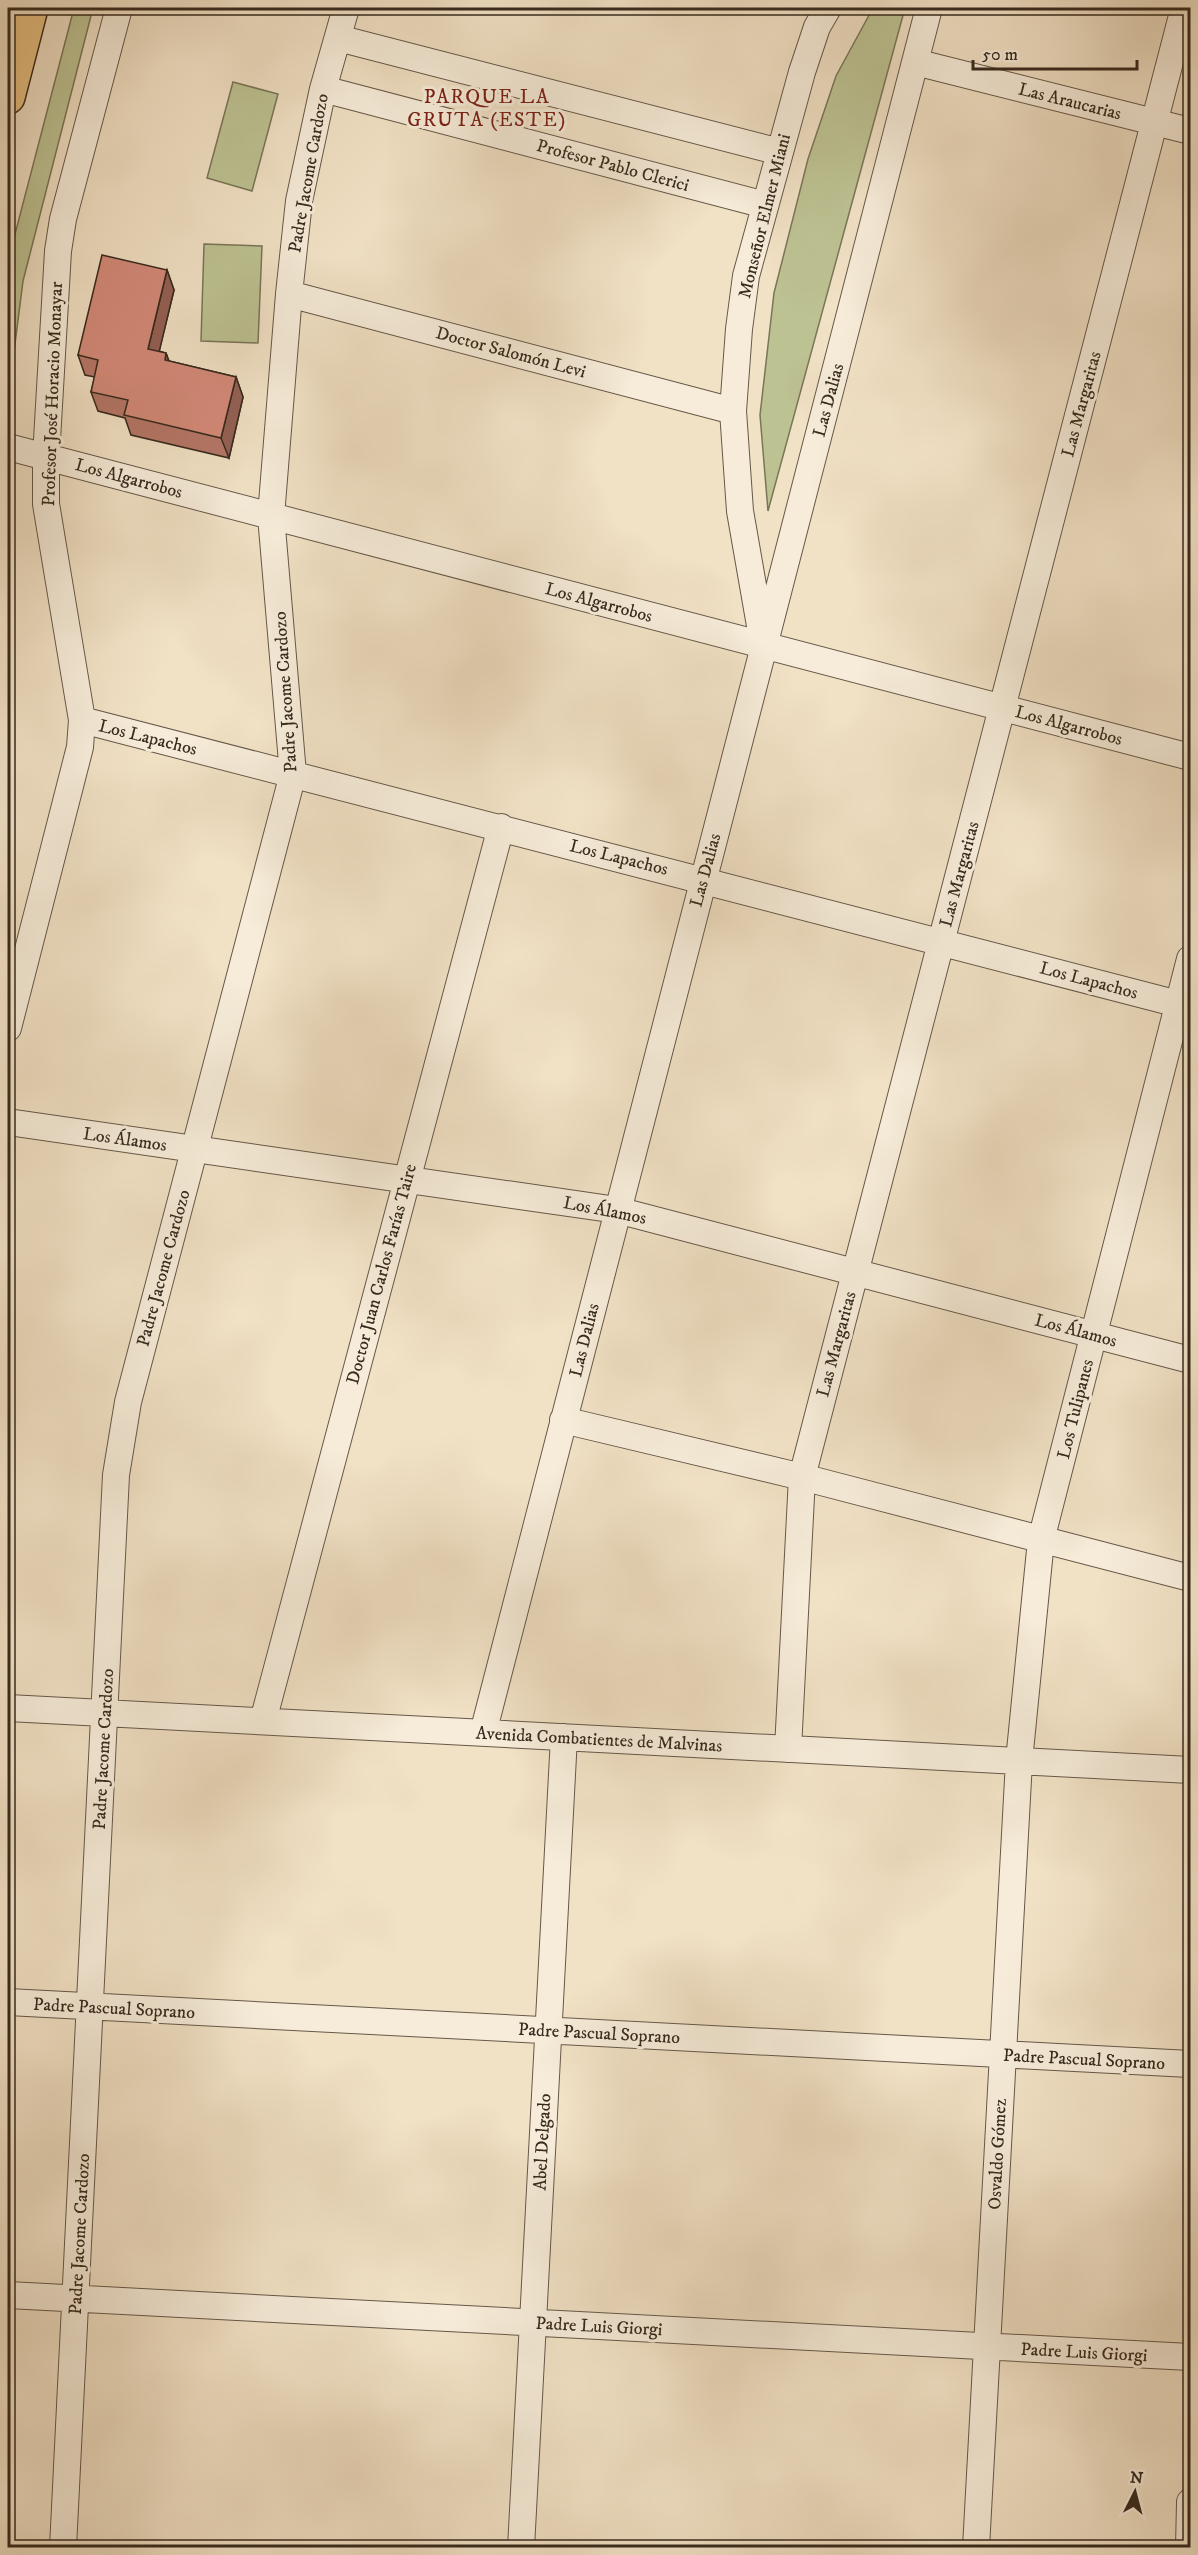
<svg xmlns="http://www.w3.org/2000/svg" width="1198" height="2555" viewBox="0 0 1198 2555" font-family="'IM FELL DW Pica',serif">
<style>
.green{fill:#bdc293;stroke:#7a7658;stroke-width:1.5}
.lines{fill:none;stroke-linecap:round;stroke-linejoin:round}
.minor-casing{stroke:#665848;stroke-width:28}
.primary-casing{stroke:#372a1e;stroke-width:36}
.minor{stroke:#f6ecd9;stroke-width:26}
.primary{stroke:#e8c082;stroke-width:33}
.wall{fill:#b57768;stroke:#372a1e;stroke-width:1.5}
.shaded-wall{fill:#946155;stroke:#372a1e;stroke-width:1.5}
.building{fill:#d38a79;stroke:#372a1e;stroke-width:1.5}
.labels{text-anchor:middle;stroke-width:6;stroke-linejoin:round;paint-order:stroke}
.street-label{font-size:18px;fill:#372a1e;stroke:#f6ecd9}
.neighbourhood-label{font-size:20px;letter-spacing:1.5px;fill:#7a1f14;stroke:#f6ecd9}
</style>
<rect width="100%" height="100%" fill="#f1e1c5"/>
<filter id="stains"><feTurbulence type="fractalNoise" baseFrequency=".00333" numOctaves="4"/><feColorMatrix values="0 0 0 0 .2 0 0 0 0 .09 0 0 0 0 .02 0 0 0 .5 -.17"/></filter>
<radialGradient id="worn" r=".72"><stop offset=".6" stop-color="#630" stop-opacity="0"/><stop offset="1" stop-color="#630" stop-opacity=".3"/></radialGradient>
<path class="green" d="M 74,8 L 93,8 L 23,281 L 8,399 L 8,261 Z
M 873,8 L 905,8 L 768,511 L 760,415 L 774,293 L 808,159 L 836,76 Z
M 233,82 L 278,94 L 252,191 L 207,178 Z
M 204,244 L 262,246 L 258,343 L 201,341 Z"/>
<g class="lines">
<defs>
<path id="minor" d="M 338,38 L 780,152
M 915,62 L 1190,131
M 323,89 L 765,205
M 289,294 L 733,411
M 8,447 L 1190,757
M 762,637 L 740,511 L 733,411 L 739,329 L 746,276 L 802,72 L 817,27 L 828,8
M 82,720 L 1190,1007
M 8,1028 L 80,747 L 82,720 L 46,504 L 46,457 L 58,251 L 63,219 L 119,8
M 8,1122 L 617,1210 L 1190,1360
M 563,1420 L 802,1477 L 1190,1578
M 8,1708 L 1190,1770
M 263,1721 L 501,827
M 483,1733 L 929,8
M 788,1749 L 802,1477 L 1184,8
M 8,2002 L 1190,2064
M 8,2295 L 1190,2357
M 63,2548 L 116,1475 L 128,1402 L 293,774 L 271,516 L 289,294 L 299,201 L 323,89 L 346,8
M 521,2548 L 564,1737
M 976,2548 L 1019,1761 L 1041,1540 L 1190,959
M 1189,2548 L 1190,2502"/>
<path id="primary" d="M 8,97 L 31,8"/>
</defs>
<use href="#minor" class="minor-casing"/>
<use href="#primary" class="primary-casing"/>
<use href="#minor" class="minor"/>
<use href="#primary" class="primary"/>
</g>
<path class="wall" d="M 167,270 L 174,290 L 159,351 L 166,353 L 169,361 L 236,377 L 243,397 L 229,458 L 131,435 L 125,418 L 98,411 L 91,392 L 95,377 L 85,375 L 78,355 Z"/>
<path class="shaded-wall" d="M 167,270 L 174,290 L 155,369 L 148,349 Z
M 166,353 L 173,373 L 165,360 Z
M 236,377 L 243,397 L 229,458 L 221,438 Z"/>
<path class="building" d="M 102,255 L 167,270 L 148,349 L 166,353 L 165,360 L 236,377 L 221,438 L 124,415 L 128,400 L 91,392 L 98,360 L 78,355 Z"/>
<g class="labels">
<g class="street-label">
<text transform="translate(1070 101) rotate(14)" y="6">Las Araucarias</text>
<text transform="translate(613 165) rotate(15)" y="6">Profesor Pablo Clerici</text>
<text transform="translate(308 173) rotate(-80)" y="6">Padre Jacome Cardozo</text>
<text transform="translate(764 216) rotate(-76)" y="6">Monseñor Elmer Miani</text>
<text transform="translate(511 352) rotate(15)" y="6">Doctor Salomón Levi</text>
<text transform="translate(52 394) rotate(-88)" y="6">Profesor José Horacio Monayar</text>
<text transform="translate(828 400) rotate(-75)" y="6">Las Dalias</text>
<text transform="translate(1081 404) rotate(-75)" y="6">Las Margaritas</text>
<text transform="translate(129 478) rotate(15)" y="6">Los Algarrobos</text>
<text transform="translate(599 602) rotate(15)" y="6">Los Algarrobos</text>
<text transform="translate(285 692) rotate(-94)" y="6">Padre Jacome Cardozo</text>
<text transform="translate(1069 725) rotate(15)" y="6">Los Algarrobos</text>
<text transform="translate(148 737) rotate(14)" y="6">Los Lapachos</text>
<text transform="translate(619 857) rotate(14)" y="6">Los Lapachos</text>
<text transform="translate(705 870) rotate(-75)" y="6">Las Dalias</text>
<text transform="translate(959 874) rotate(-75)" y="6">Las Margaritas</text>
<text transform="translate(1089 980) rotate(15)" y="6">Los Lapachos</text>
<text transform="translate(125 1139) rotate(8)" y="6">Los Álamos</text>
<text transform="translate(605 1210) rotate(11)" y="6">Los Álamos</text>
<text transform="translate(163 1268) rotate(-75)" y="6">Padre Jacome Cardozo</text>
<text transform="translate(381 1274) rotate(-75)" y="6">Doctor Juan Carlos Farías Taire</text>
<text transform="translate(1076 1330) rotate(15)" y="6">Los Álamos</text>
<text transform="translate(584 1340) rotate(-76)" y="6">Las Dalias</text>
<text transform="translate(836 1344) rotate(-75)" y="6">Las Margaritas</text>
<text transform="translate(1075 1409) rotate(-76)" y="6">Los Tulipanes</text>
<text transform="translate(599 1739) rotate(3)" y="6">Avenida Combatientes de Malvinas</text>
<text transform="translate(103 1749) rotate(-87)" y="6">Padre Jacome Cardozo</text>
<text transform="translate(114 2008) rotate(3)" y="6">Padre Pascual Soprano</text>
<text transform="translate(599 2033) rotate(3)" y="6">Padre Pascual Soprano</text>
<text transform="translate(1084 2059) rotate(3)" y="6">Padre Pascual Soprano</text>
<text transform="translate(542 2142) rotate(-87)" y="6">Abel Delgado</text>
<text transform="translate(997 2154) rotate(-87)" y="6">Osvaldo Gómez</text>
<text transform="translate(79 2234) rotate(-87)" y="6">Padre Jacome Cardozo</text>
<text transform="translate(599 2326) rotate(3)" y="6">Padre Luis Giorgi</text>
<text transform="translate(1084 2352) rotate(3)" y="6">Padre Luis Giorgi</text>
</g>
<g class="neighbourhood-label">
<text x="487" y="103">PARQUE LA<tspan x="487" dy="23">GRUTA (ESTE)</tspan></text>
</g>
</g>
<rect width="1198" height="2555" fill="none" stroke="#f1e1c5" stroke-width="30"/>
<rect x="9" y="9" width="1180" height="2537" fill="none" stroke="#372a1e" stroke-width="3"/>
<rect x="15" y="15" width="1168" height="2525" fill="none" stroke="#372a1e" stroke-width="1.5"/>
<g transform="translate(1135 2492) rotate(6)" stroke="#f6ecd9" stroke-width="4.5" paint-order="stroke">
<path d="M0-4.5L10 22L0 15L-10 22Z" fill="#372a1e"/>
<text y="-9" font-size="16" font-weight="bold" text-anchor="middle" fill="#372a1e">N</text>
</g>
<path d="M973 60v9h164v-9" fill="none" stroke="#372a1e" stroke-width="3"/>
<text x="982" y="60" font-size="18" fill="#372a1e" stroke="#f6ecd9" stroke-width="4.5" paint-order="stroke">50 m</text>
<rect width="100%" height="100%" filter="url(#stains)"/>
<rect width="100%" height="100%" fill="url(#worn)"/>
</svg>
